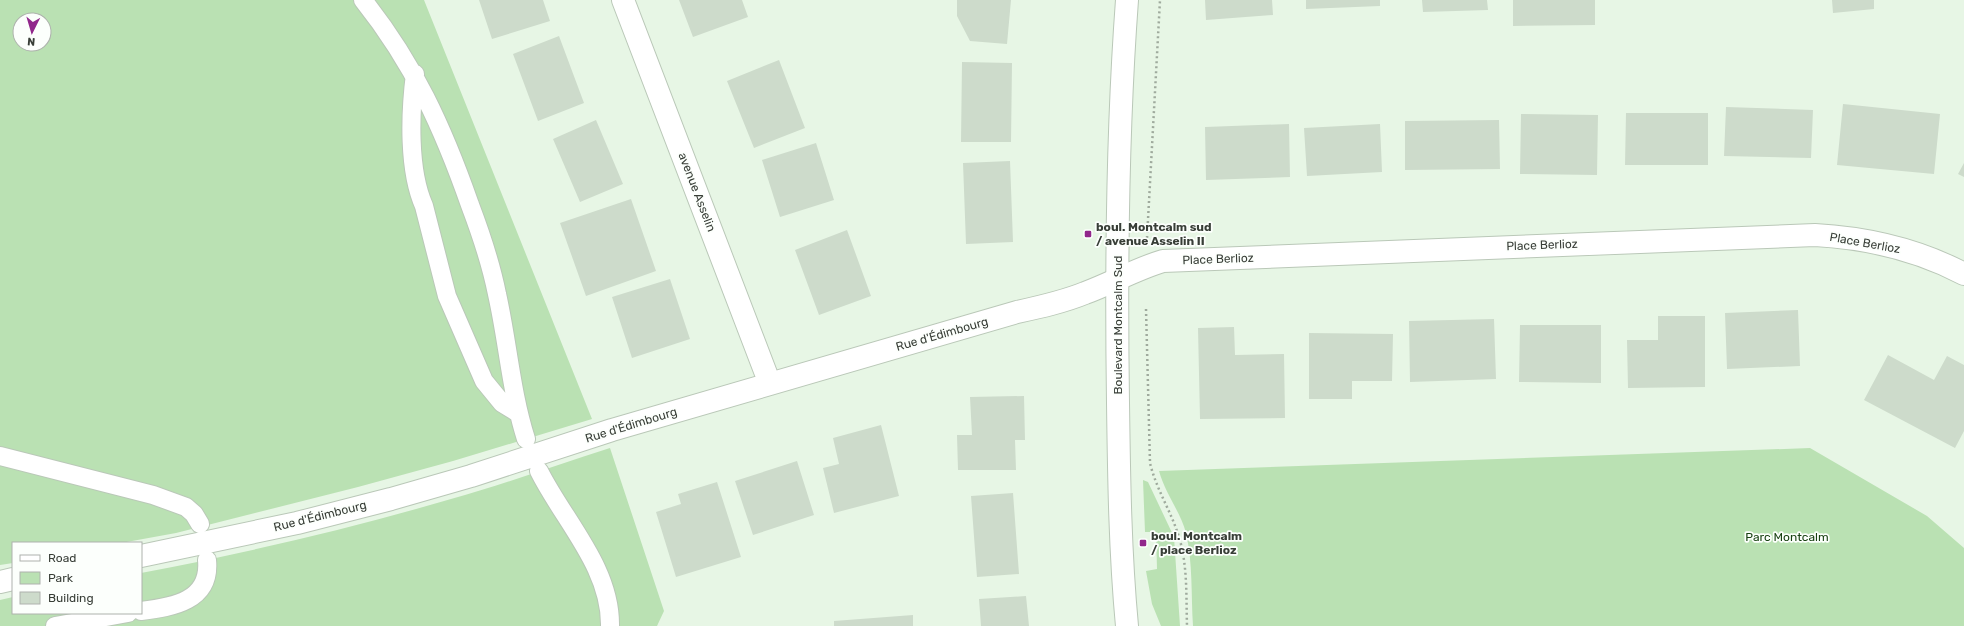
<svg xmlns="http://www.w3.org/2000/svg" width="1964" height="626" viewBox="0 0 1964 626" font-family="Rubik,sans-serif">
<style>
.green{fill:#bae1b3;fill-rule:evenodd}
.building{fill:#cddbcb}
.lines{fill:none;stroke-linecap:round;stroke-linejoin:round}
.service-casing{stroke:#bac8b8;stroke-width:20}
.minor-casing{stroke:#bac8b8;stroke-width:24}
.tertiary-casing{stroke:#bac8b8;stroke-width:24}
.path{stroke:#9faa9d;stroke-width:2.5;stroke-dasharray:2 3;stroke-linecap:butt}
.service{stroke:#fff;stroke-width:18}
.minor{stroke:#fff;stroke-width:22}
.tertiary{stroke:#fff;stroke-width:22}
.poi-dot{fill:#91278b;stroke:#fcfffc;stroke-width:1.5}
.labels{text-anchor:middle;stroke-width:3.5;stroke-linejoin:round;paint-order:stroke}
.street-label{font-size:12px;fill:#383e37;stroke:#fcfffc}
.poi-label{font-size:12px;font-weight:bold;fill:#383e37;stroke:#fcfffc;text-anchor:start}
.park-label{font-size:12px;fill:#184112;stroke:#fcfffc}
</style>
<rect width="100%" height="100%" fill="#e7f6e5"/>
<path class="green" d="M 0,0 L 424,0 L 592,419 L 453,461 L 358,487 L 176,533 L 121,543 L 13,543 L 13,563 L 0,565 ZM 20,20 L 44,20 L 44,44 L 20,44 Z
M 610,448 L 664,611 L 657,626 L 0,626 L 0,600 L 13,597 L 13,613 L 141,613 L 141,573 C 245,553 349,529 451,499 C 505,484 557,465 610,448 Z
M 1810,448 L 1927,516 L 1964,548 L 1964,626 L 1193,626 C 1191,596 1193,563 1186,533 C 1181,513 1165,493 1159,471 Z
M 1143,480 L 1148,482 L 1174,537 L 1180,626 L 1161,626 L 1152,604 L 1146,571 L 1157,569 L 1156,532 L 1145,532 Z"/>
<path class="building" d="M 479,0 L 543,0 L 550,21 L 492,39 Z
M 679,0 L 742,0 L 748,17 L 693,37 Z
M 957,0 L 1011,0 L 1007,44 L 970,41 L 957,16 Z
M 1205,0 L 1272,0 L 1273,15 L 1206,20 Z
M 1306,0 L 1380,0 L 1380,6 L 1306,9 Z
M 1422,0 L 1487,0 L 1488,10 L 1423,12 Z
M 1513,0 L 1595,0 L 1595,25 L 1513,26 Z
M 1832,0 L 1874,0 L 1874,9 L 1833,13 Z
M 559,36 L 584,103 L 538,121 L 513,54 Z
M 779,60 L 805,128 L 754,148 L 727,81 Z
M 962,62 L 1012,63 L 1011,142 L 961,142 Z
M 1843,104 L 1940,114 L 1934,174 L 1837,165 Z
M 1726,107 L 1813,110 L 1811,158 L 1724,156 Z
M 1626,113 L 1708,113 L 1708,165 L 1625,165 Z
M 1521,114 L 1598,115 L 1597,175 L 1520,174 Z
M 596,120 L 623,184 L 580,202 L 553,139 Z
M 1499,120 L 1500,169 L 1405,170 L 1405,121 Z
M 1289,124 L 1290,177 L 1206,180 L 1205,127 Z
M 1380,124 L 1382,172 L 1307,176 L 1304,128 Z
M 816,143 L 834,200 L 780,217 L 762,160 Z
M 1010,161 L 1013,242 L 966,244 L 963,163 Z
M 1964,163 L 1964,177 L 1958,174 Z
M 631,199 L 656,271 L 586,296 L 560,223 Z
M 847,230 L 871,296 L 819,315 L 795,250 Z
M 670,279 L 690,339 L 632,358 L 612,297 Z
M 1798,310 L 1800,366 L 1727,369 L 1725,313 Z
M 1658,316 L 1705,316 L 1705,387 L 1628,388 L 1627,340 L 1658,340 Z
M 1494,319 L 1496,379 L 1410,382 L 1409,321 Z
M 1520,325 L 1601,325 L 1601,383 L 1519,382 Z
M 1234,327 L 1235,355 L 1284,354 L 1285,418 L 1200,419 L 1198,328 Z
M 1309,333 L 1393,334 L 1392,381 L 1352,381 L 1352,399 L 1309,399 Z
M 1888,355 L 1934,380 L 1947,356 L 1964,365 L 1964,431 L 1955,448 L 1864,400 Z
M 1024,396 L 1025,440 L 1015,440 L 1016,470 L 958,470 L 957,435 L 972,435 L 970,397 Z
M 881,425 L 899,496 L 834,513 L 823,468 L 839,464 L 833,438 Z
M 797,461 L 814,515 L 753,535 L 735,481 Z
M 717,482 L 741,557 L 676,577 L 656,512 L 681,504 L 678,494 Z
M 1013,493 L 1019,574 L 977,577 L 971,496 Z
M 1026,596 L 1029,626 L 981,626 L 979,599 Z
M 913,615 L 913,626 L 834,626 L 834,621 Z"/>
<g class="lines">
<defs>
<path id="service" d="M 363,0 C 414,64 443,128 470,205 C 481,234 491,264 497,294 C 508,343 511,392 526,439
M 415,74 C 410,113 408,170 424,206 L 447,296 L 484,381 L 502,403 L 518,413
M 0,456 L 153,495 L 186,507 L 194,514 L 200,524
M 539,471 C 564,521 611,568 610,626
M 141,611 C 173,607 211,601 207,560
M 55,626 L 128,613"/>
<path id="minor" d="M 623,0 L 770,384
M 141,556 L 297,523 L 391,499 L 471,476 L 612,430 L 1017,312 C 1040,307 1063,302 1085,293 C 1112,283 1136,269 1163,261 L 1815,235 C 1868,238 1917,249 1964,274
M 0,582 L 13,579"/>
<path id="tertiary" d="M 1127,626 C 1120,552 1119,477 1118,403 C 1116,268 1117,134 1127,0"/>
</defs>
<use href="#service" class="service-casing"/>
<use href="#minor" class="minor-casing"/>
<use href="#tertiary" class="tertiary-casing"/>
<path class="path" d="M 1147,238 L 1160,0
M 1146,309 L 1150,463 C 1156,488 1169,508 1177,531 C 1188,561 1186,595 1187,626"/>
<use href="#service" class="service"/>
<use href="#minor" class="minor"/>
<use href="#tertiary" class="tertiary"/>
</g>
<g class="poi-dot">
<rect x="1084" y="230" width="8" height="8" rx="2"/>
<rect x="1139" y="539" width="8" height="8" rx="2"/>
</g>
<g class="labels">
<g class="street-label">
<text transform="translate(697 192) rotate(69)" y="4">avenue Asselin</text>
<text transform="translate(1865 243) rotate(10)" y="4">Place Berlioz</text>
<text transform="translate(1542 245) rotate(-2)" y="4">Place Berlioz</text>
<text transform="translate(1218 259) rotate(-2)" y="4">Place Berlioz</text>
<text transform="translate(1118 325) rotate(-90)" y="4">Boulevard Montcalm Sud</text>
<text transform="translate(942 334) rotate(-16)" y="4">Rue d'Édimbourg</text>
<text transform="translate(631 425) rotate(-17)" y="4">Rue d'Édimbourg</text>
<text transform="translate(320 516) rotate(-14)" y="4">Rue d'Édimbourg</text>
</g>
<g class="poi-label">
<text x="1096" y="231">boul. Montcalm sud<tspan x="1096" dy="14">/ avenue Asselin II</tspan></text>
<text x="1151" y="540">boul. Montcalm<tspan x="1151" dy="14">/ place Berlioz</tspan></text>
</g>
<g class="park-label">
<text x="1787" y="541">Parc Montcalm</text>
</g>
</g>
<rect x="12" y="542" width="130" height="72" fill="#fcfffc" stroke="#aeb2ad"/>
<rect x="20" y="555" width="20" height="6" fill="#ffffff" stroke="#aeb2ad"/>
<text x="48" y="562" font-size="12" fill="#383e37">Road</text>
<rect x="20" y="572" width="20" height="12" fill="#bae1b3" stroke="#aeb2ad"/>
<text x="48" y="582" font-size="12" fill="#383e37">Park</text>
<rect x="20" y="592" width="20" height="12" fill="#cddbcb" stroke="#aeb2ad"/>
<text x="48" y="602" font-size="12" fill="#383e37">Building</text>
<g transform="translate(32 32) rotate(185)"><circle r="19" fill="#fcfffc" stroke="#aeb2ad"/>
<path d="M0-3L7 15L0 10L-7 15Z" fill="#91278b"/>
<text y="-6" font-size="11" font-weight="bold" text-anchor="middle" fill="#383e37">N</text>
</g>
</svg>
